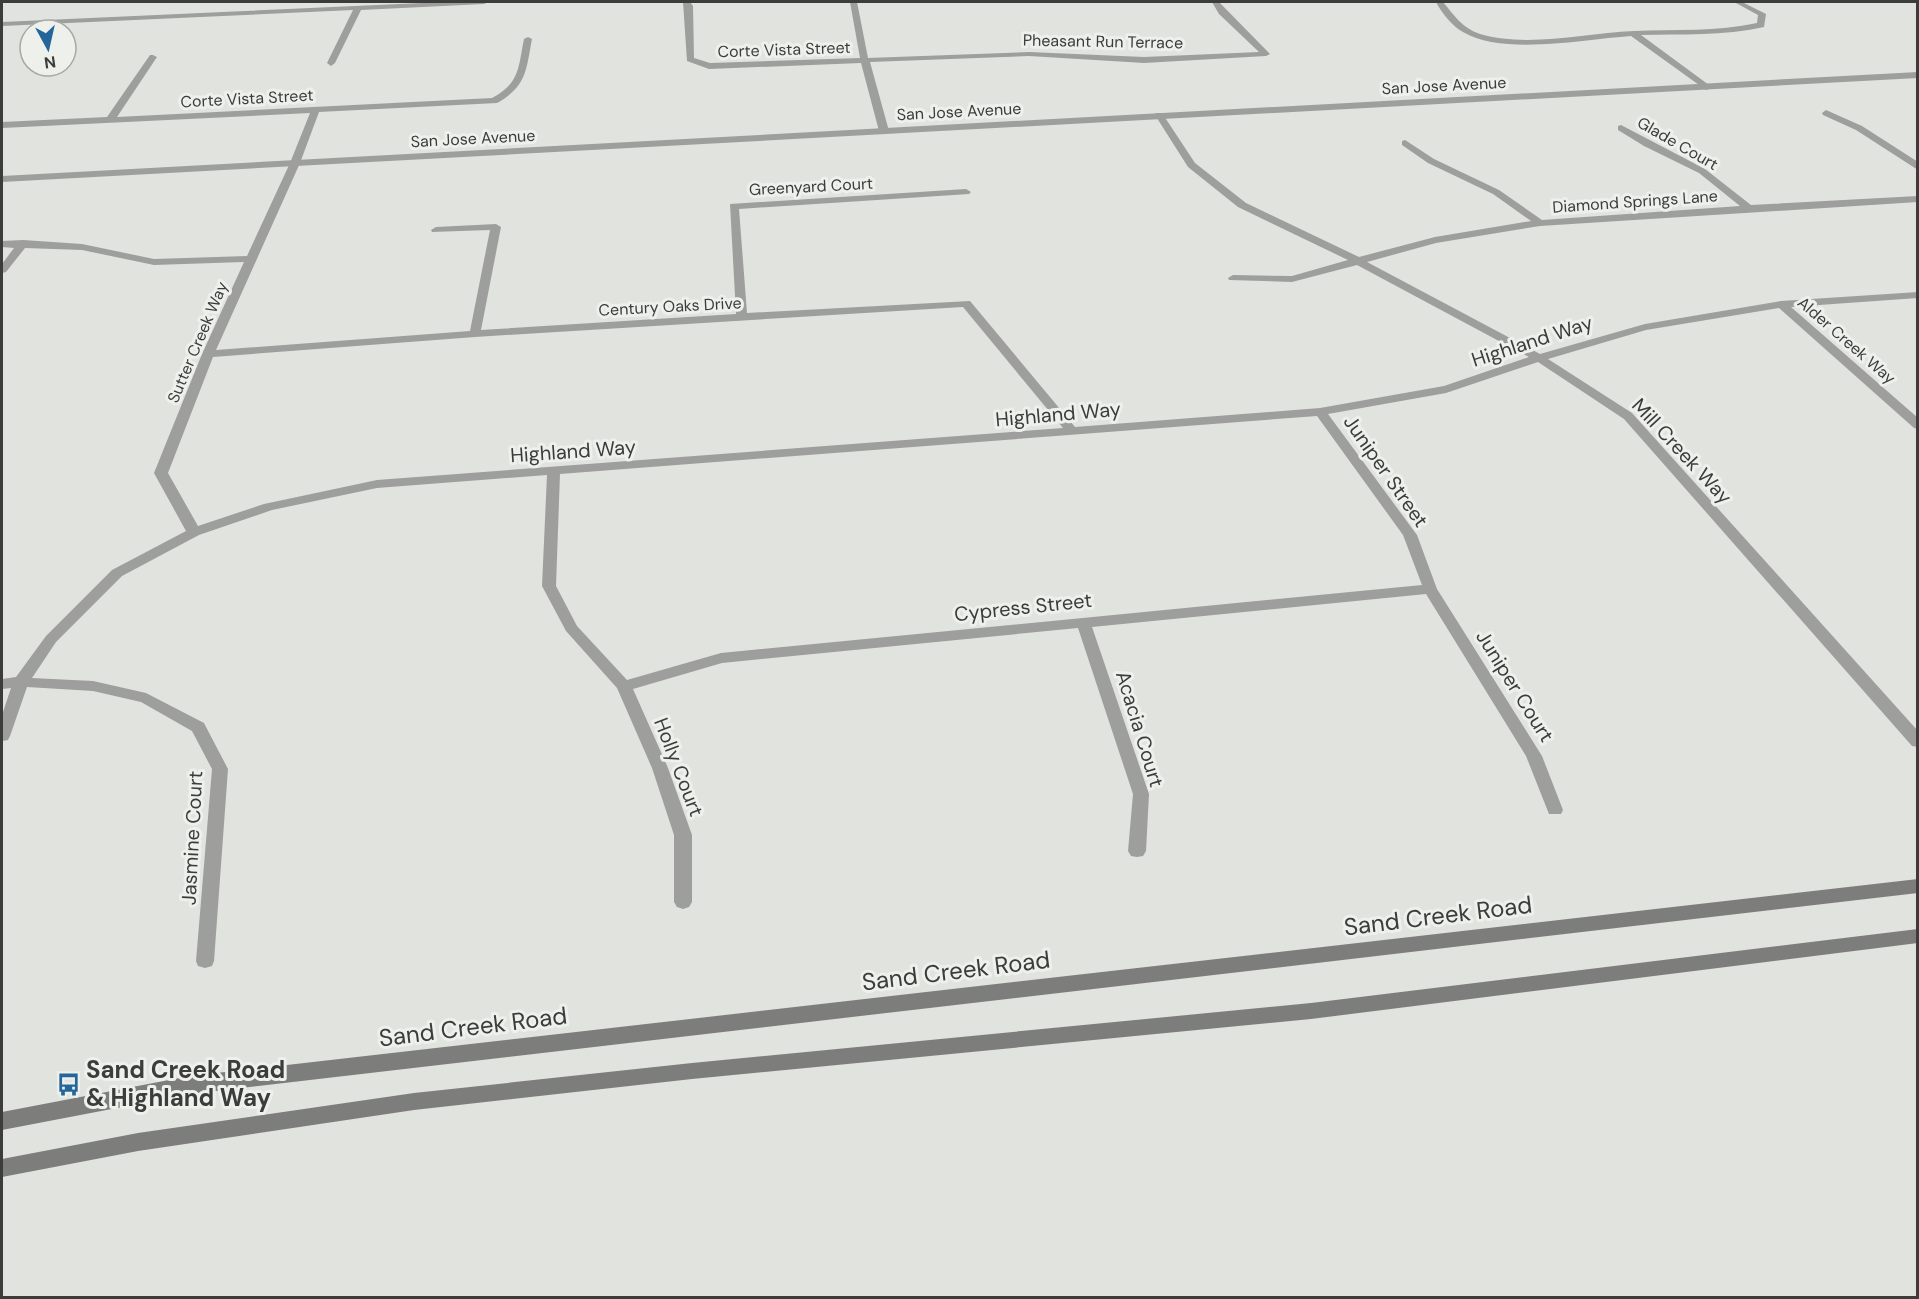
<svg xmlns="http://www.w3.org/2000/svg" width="1919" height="1299" viewBox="0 0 1919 1299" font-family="'DM Sans',sans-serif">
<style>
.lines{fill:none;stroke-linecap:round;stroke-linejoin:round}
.minor{fill:#9e9f9d;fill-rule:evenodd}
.tertiary{fill:#9e9f9d;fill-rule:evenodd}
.secondary{fill:#7d7e7c;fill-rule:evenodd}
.labels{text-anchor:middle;stroke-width:6;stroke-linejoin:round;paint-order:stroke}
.far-street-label{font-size:16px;fill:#3c3d3b;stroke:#eef0ec}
.street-label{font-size:20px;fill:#3c3d3b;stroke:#eef0ec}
.near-street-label{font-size:24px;fill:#3c3d3b;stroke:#eef0ec}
.near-poi-label{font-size:24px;font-weight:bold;fill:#3c3d3b;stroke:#eef0ec;text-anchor:start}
</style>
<rect width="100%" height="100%" fill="#e1e3de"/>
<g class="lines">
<path class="minor" d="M 444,2 L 488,2 L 484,4 L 361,10 L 335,63 L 331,66 L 327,63 L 353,10 L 2,26 L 2,22 Z
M 683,2 L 690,2 L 693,6 L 694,58 L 710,63 L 860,58 L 850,2 L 857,2 L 868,58 L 1029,52 L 1144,57 L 1259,52 L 1219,14 L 1212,2 L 1219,2 L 1270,54 L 1266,56 L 1144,63 L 1029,56 L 870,62 L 889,131 L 884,134 L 879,131 L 861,63 L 709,69 L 687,61 Z
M 1436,2 L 1443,2 C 1454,15 1462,28 1480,34 C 1529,48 1584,33 1634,31 C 1675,29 1717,32 1757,23 L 1758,15 L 1734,2 L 1742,2 L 1766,14 L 1764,27 C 1723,36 1682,34 1641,35 L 1709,85 L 1709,89 L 1706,90 L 1631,36 C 1586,39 1503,56 1463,32 C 1452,26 1441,12 1436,2 Z
M 528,37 L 532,39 C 526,70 527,86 497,103 L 319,112 L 300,163 L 216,350 L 470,331 L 490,230 L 432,232 L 431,230 L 436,227 L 496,224 L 501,227 L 481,330 L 736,314 L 730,204 L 966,189 L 971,192 L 969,194 L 739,209 L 747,313 L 970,301 L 1075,427 L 1320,408 L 1444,386 L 1529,357 L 1357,265 L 1292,282 L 1229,280 L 1228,278 L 1233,275 L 1292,276 L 1348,260 L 1238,207 L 1188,167 L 1155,115 L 1156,113 L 1162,113 L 1195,163 L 1246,203 L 1359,257 L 1435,237 L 1531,221 L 1493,194 L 1428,163 L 1402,145 L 1402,141 L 1405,140 L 1434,159 L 1499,190 L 1542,220 L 1740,206 L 1699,173 L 1644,146 L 1618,130 L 1618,126 L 1621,125 L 1705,169 L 1751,205 L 1918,196 L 1918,202 L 1540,226 L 1436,243 L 1367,262 L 1540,354 L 1645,324 L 1781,301 L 1918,292 L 1918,298 L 1791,307 L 1918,418 L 1918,429 L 1914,428 L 1779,308 L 1646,330 L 1548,359 L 1632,413 L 1918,731 L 1918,747 L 1912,746 L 1624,419 L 1538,362 L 1446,393 L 1328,414 L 1417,535 L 1437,589 L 1542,756 L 1563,810 L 1561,814 L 1549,814 L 1526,756 L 1426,594 L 1092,627 L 1149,794 L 1146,851 L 1143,856 L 1137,857 L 1131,856 L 1128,851 L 1133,794 L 1078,628 L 722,663 L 633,689 L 668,768 L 692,835 L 692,902 L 689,907 L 683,909 L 677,907 L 674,902 L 674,835 L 652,768 L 617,688 L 566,631 L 542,586 L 547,475 L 377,488 L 272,510 L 199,535 L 122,576 L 56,642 L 32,678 L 93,681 L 146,693 L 204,723 L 206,727 L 228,769 L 214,961 L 212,966 L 205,968 L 198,966 L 196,961 L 212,769 L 192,731 L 141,702 L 93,691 L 27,687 L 10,736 L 8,740 L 2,741 L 2,715 L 11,688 L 2,689 L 2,679 L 16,677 L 46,636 L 112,570 L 186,531 L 154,473 L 202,354 L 244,262 L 154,265 L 82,250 L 25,248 L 6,272 L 2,273 L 2,264 L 14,248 L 2,247 L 2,241 L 23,240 L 82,244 L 154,259 L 247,256 L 290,163 L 310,113 L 2,128 L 2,122 L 107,117 L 150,55 L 153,55 L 157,57 L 117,117 L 492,98 C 520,83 518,68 524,39 ZM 963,307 L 1063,428 L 377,480 L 264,504 L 198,526 L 168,473 L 213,357 L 475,337 ZM 1317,416 L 1403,535 L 1422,585 L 721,653 L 627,680 L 577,626 L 556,586 L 560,474 Z
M 1826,110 L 1862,126 L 1918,162 L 1918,170 L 1856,130 L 1823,115 L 1822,113 Z"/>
<path class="tertiary" d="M 1918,72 L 1918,78 L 2,182 L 2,176 Z"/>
<path class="secondary" d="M 1918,879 L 1918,893 L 190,1094 L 2,1130 L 2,1112 L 190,1076 Z
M 1918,929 L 1918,943 L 1311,1019 L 692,1079 L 414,1110 L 138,1151 L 2,1177 L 2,1159 L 138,1133 L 414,1093 L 692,1063 L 1311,1003 Z"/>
</g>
<defs>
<symbol id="bus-bare" viewBox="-9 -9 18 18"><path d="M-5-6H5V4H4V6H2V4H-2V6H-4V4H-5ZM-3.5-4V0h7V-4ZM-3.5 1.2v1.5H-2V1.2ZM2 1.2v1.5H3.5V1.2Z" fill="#24659b" stroke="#eef0ec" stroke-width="2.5" paint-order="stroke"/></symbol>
</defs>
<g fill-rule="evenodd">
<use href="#bus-bare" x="52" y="1068" width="33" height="33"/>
</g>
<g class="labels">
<g class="far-street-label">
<text transform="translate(1103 41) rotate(1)" y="6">Pheasant Run Terrace</text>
<text transform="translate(784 49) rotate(-2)" y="6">Corte Vista Street</text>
<text transform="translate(1444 85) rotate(-3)" y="6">San Jose Avenue</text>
<text transform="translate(247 98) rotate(-3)" y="6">Corte Vista Street</text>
<text transform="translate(959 111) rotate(-3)" y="6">San Jose Avenue</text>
<text transform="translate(473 138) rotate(-3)" y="6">San Jose Avenue</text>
<text transform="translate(1678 143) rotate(30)" y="6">Glade Court</text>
<text transform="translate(811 186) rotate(-3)" y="6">Greenyard Court</text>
<text transform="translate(1635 201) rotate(-4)" y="6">Diamond Springs Lane</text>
<text transform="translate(670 306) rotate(-3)" y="6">Century Oaks Drive</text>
<text transform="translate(1847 340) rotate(41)" y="6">Alder Creek Way</text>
<text transform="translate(197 342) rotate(-67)" y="6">Sutter Creek Way</text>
</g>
<g class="street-label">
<text transform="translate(1532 341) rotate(-18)" y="7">Highland Way</text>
<text transform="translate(1058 414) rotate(-5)" y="7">Highland Way</text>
<text transform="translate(573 451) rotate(-4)" y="7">Highland Way</text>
<text transform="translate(1682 451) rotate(47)" y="7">Mill Creek Way</text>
<text transform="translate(1386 471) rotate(55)" y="7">Juniper Street</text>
<text transform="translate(1023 607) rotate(-6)" y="7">Cypress Street</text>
<text transform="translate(1515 686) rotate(58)" y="7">Juniper Court</text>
<text transform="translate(1140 729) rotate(73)" y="7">Acacia Court</text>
<text transform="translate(679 767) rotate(69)" y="7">Holly Court</text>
<text transform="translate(192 838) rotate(-87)" y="7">Jasmine Court</text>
</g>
<g class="near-street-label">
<text transform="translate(1438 916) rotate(-7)" y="8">Sand Creek Road</text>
<text transform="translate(956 971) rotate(-7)" y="8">Sand Creek Road</text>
<text transform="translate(473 1027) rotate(-7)" y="8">Sand Creek Road</text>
</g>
<g class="near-poi-label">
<text x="86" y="1078">Sand Creek Road<tspan x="86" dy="28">&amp; Highland Way</tspan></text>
</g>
</g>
<rect width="1919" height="1299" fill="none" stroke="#3c3d3b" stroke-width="6"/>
<g transform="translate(48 48) rotate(172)"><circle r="28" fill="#eef0ec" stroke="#a7a8a5" stroke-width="1.5"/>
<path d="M0-4.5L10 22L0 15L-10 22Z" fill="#24659b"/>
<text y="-9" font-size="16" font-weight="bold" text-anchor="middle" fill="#3c3d3b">N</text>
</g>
</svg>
